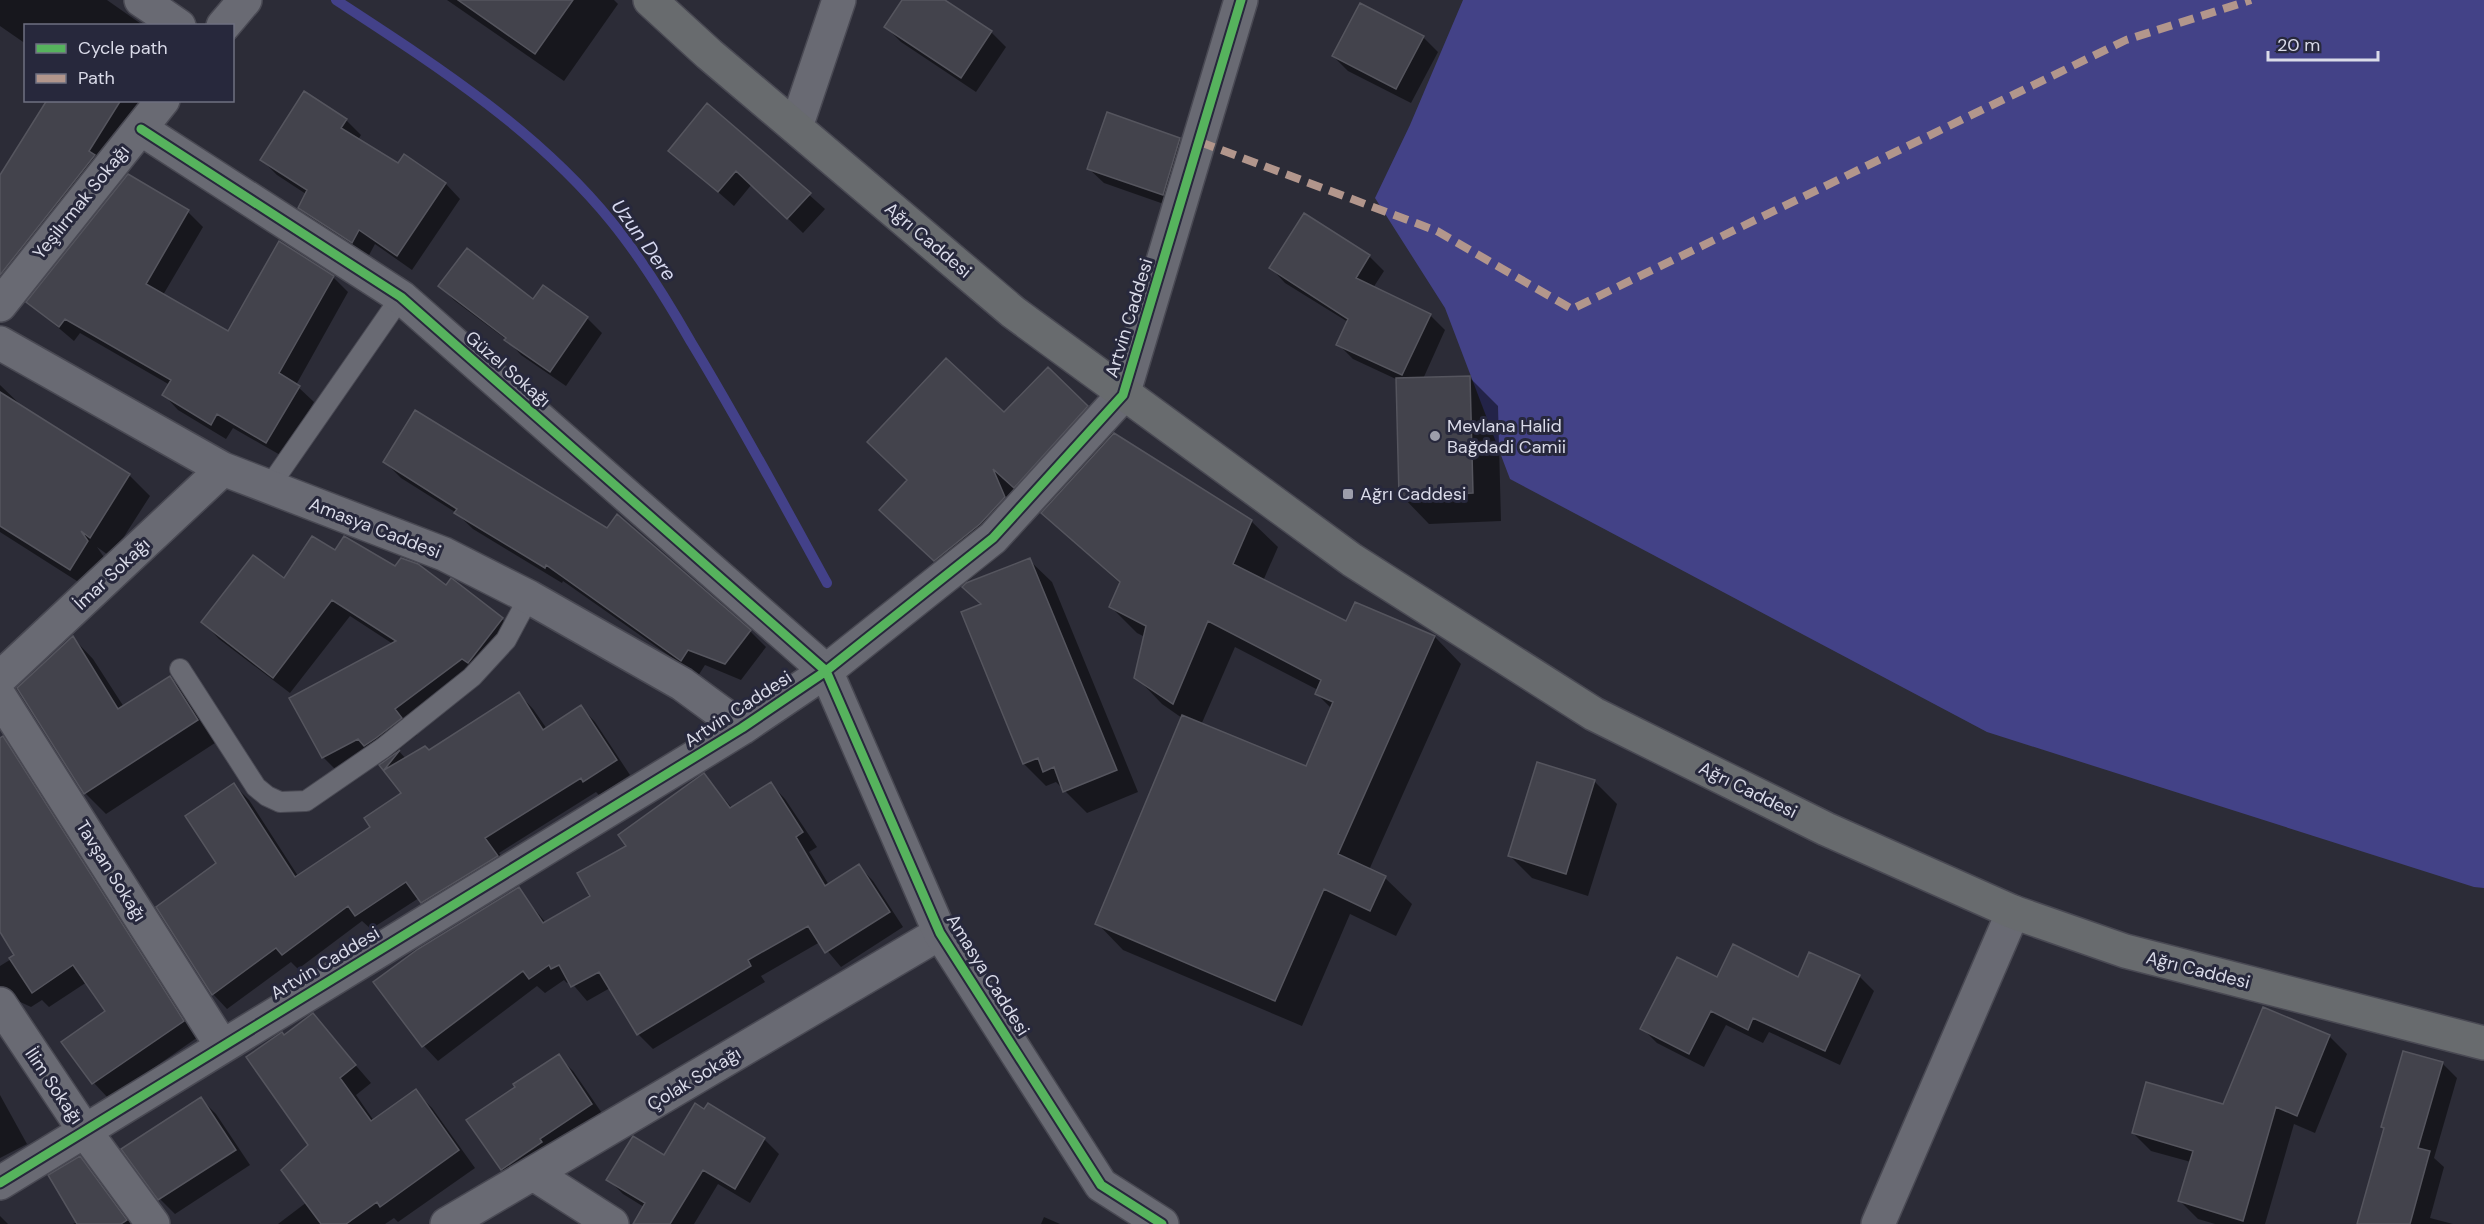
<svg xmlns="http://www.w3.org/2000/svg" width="2484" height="1224" viewBox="0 0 2484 1224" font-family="'DM Sans',sans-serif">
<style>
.forest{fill:#434287}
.shadow{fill:#0007;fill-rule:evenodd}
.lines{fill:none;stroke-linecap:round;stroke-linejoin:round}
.stream{stroke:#434189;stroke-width:10}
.building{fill:#43434c;stroke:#55555e;stroke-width:1.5}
.service-casing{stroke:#494953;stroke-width:22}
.minor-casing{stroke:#494953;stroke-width:36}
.tertiary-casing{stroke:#494953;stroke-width:36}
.secondary-casing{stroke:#494953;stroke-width:36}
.service{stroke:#696a73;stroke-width:20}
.minor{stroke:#696a73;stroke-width:33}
.tertiary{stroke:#696a73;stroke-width:33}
.secondary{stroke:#686b6e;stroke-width:33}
.quiet{stroke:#b2968c;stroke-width:8;stroke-dasharray:15 8;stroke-linecap:butt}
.cycleway-casing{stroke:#27283c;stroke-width:13}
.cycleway{stroke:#56b35d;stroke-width:9}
.poi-dot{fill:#9d9eab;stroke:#27283c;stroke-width:2}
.labels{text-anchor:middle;stroke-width:6;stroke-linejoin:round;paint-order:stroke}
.street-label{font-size:18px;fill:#dadbe9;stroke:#27283c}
.poi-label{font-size:18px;fill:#dadbe9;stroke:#27283c;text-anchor:start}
.water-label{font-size:20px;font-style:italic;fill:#d7d9f0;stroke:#27283c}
</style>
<rect width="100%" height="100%" fill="#2c2c37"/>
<path class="forest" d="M 1463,0 L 2484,0 L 2484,888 L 2474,887 L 1987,732 L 1510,479 L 1445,308 L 1375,198 L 1410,125 Z"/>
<path class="shadow" d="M 0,0 L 107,0 L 144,26 L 26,26 L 26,44 L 0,26 Z
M 447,0 L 614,0 L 618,4 L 564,81 Z
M 904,0 L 942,0 L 991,32 L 1006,47 L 976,92 L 901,42 L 886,27 Z
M 1423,37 L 1438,52 L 1411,103 L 1348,71 L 1333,56 Z
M 49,100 L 153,100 L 0,291 L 0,178 Z
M 708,105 L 825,209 L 803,233 L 752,184 L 734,206 L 670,150 Z
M 346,120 L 361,135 L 358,140 L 399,165 L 404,156 L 446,184 L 460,199 L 412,270 L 375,244 L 368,257 L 315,223 L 300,208 L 306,194 L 277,175 L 262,160 Z
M 1179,140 L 1194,155 L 1178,209 L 1104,183 L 1089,169 Z
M 128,176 L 188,212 L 203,227 L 163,295 L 229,333 L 333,277 L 348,292 L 296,385 L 314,402 L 282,456 L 233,428 L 226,439 L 178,410 L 164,395 L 170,385 L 80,333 L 74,341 L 28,302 Z
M 1304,215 L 1369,256 L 1384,271 L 1373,288 L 1430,315 L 1445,330 L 1423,379 L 1469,377 L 1498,406 L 1501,521 L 1429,524 L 1401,495 L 1398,380 L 1353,359 L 1338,344 L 1348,322 L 1285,283 L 1271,268 Z
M 440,286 L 533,301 L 587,318 L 602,333 L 566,386 L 521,355 L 507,340 L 455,301 Z
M 0,385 L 27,411 L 129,475 L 150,496 L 111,557 L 97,547 L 108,563 L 91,590 L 0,532 Z
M 1087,407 L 1113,434 L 1251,521 L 1278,547 L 1263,581 L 1347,623 L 1356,604 L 1435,637 L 1461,664 L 1369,870 L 1385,878 L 1412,904 L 1396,936 L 1350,914 L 1302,1026 L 1123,950 L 1097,923 L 1182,718 L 1162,704 L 1136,677 L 1145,637 L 1137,633 L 1111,607 L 1121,584 L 1017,491 L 1030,524 L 1006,550 L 962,586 L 907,536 L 1004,414 ZM 1235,647 L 1318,690 L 1317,694 L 1332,709 L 1306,768 L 1201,725 Z
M 385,462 L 750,631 L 766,647 L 741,680 L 705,665 L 698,676 L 563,581 L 562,583 L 473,529 L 455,512 L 401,478 Z
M 335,552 L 395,568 L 446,587 L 502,619 L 518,636 L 485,678 L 480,674 L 411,727 L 417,735 L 398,750 L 406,759 L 429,752 L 519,694 L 533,709 L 547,729 L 581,707 L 595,722 L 630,775 L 599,795 L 596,792 L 499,853 L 511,871 L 436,917 L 419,898 L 371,929 L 362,921 L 298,969 L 291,962 L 227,1009 L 213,994 L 218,864 L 234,785 L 249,800 L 298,876 L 372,827 L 403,794 L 375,755 L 340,774 L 323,757 L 393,644 L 350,616 L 290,693 L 219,639 L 203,622 Z
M 1029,560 L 1052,582 L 1138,792 L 1087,813 L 1056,782 L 1046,786 L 1024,764 L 963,613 L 982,605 Z
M 73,638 L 93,659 L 124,707 L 170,678 L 191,698 L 218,741 L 106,814 L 85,793 Z
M 2,738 L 18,754 L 198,1037 L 109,1099 L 94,1083 L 64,1042 L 107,1011 L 87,982 L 49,1007 L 42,1000 L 31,1007 L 16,1000 L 0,1010 L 0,966 L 16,956 L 0,929 L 0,739 Z
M 1538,764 L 1595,782 L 1617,804 L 1588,896 L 1532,878 L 1510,856 Z
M 704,775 L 733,809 L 771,784 L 785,799 L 817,847 L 809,852 L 829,885 L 859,866 L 873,881 L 903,927 L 841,967 L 820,942 L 761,976 L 765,982 L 653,1049 L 638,1034 L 610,988 L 587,1001 L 570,981 L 567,983 L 564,980 L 545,993 L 537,986 L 438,1061 L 424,1046 L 376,982 L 518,889 L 546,923 L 592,897 L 628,846 Z
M 1859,976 L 1874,991 L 1840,1065 L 1769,1032 L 1763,1043 L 1726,1025 L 1704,1067 L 1657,1043 L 1642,1028 L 1717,979 Z
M 312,1015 L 371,1083 L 356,1095 L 374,1121 L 415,1091 L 432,1108 L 475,1168 L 398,1222 L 394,1218 L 385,1224 L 278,1224 L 307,1202 L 310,1145 L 284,1037 Z
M 2329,1036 L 2347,1054 L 2315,1133 L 2294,1124 L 2265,1224 L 2215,1224 L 2198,1219 L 2180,1201 L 2191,1162 L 2151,1151 L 2133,1133 L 2224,1106 Z
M 558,1056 L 573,1071 L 606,1119 L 517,1184 L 502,1169 L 517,1087 Z
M 2442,1063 L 2457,1078 L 2434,1158 L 2444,1167 L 2430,1218 L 2453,1224 L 2359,1224 L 2385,1129 L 2382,1127 Z
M 0,1095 L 27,1144 L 0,1158 Z
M 201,1099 L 216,1114 L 250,1165 L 175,1214 L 160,1199 Z
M 708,1105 L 764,1139 L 779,1154 L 750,1203 L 718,1184 L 694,1224 L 648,1224 L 644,1207 L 623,1194 L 608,1179 L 665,1157 Z
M 80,1158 L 96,1174 L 134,1224 L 73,1224 L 77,1222 Z
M 0,1216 L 8,1224 L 0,1224 Z
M 1044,1217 L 1060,1224 L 1041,1224 Z"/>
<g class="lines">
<path class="stream" d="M 336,0 C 434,64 536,129 611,221 C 642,259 667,300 691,342 C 739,421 783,503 827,583"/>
</g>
<path class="building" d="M 458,0 L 573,0 L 535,54 Z
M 902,0 L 945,0 L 992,31 L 961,78 L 884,27 Z
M 1360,3 L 1424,36 L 1396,89 L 1332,56 Z
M 304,91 L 347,119 L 341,128 L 398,163 L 404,154 L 446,183 L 397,256 L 359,230 L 352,243 L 298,208 L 307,190 L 260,160 Z
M 47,100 L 121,100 L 89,151 L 95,155 L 0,275 L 0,175 Z
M 707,103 L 811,193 L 787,219 L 736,171 L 718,192 L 668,151 Z
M 1107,112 L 1180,138 L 1163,195 L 1087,169 Z
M 128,174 L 189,210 L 146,284 L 228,331 L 279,241 L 334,276 L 279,373 L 300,386 L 266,443 L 217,414 L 211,425 L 162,395 L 171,380 L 65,319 L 59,327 L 26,302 Z
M 1304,213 L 1370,255 L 1356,278 L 1431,314 L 1402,375 L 1336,345 L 1348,319 L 1269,268 Z
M 467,248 L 533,299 L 543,285 L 588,317 L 550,372 L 504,340 L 506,338 L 438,286 Z
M 946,358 L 1004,412 L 1048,367 L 1088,406 L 1014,488 L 993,469 L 1005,497 L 980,524 L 934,561 L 879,510 L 907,480 L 867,442 Z
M 1470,376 L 1473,493 L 1399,496 L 1396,378 Z
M 0,392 L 130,474 L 90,538 L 81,531 L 88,541 L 70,570 L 0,526 Z
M 415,410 L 607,528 L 617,514 L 751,630 L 725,664 L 688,650 L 681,661 L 546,565 L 545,568 L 454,513 L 457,509 L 383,462 Z
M 1114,433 L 1252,520 L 1233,564 L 1346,621 L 1355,602 L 1435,636 L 1338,854 L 1386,876 L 1370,911 L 1324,889 L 1275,1001 L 1095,924 L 1182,715 L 1306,766 L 1333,702 L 1315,694 L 1321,680 L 1208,621 L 1173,704 L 1134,678 L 1146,626 L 1109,607 L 1120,582 L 1041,513 Z
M 312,536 L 335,550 L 344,536 L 395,566 L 401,558 L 418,564 L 446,585 L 451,578 L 454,580 L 503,618 L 468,663 L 462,659 L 395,709 L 402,718 L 376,738 L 364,746 L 358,739 L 322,758 L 289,698 L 396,641 L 332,600 L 273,678 L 201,622 L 253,555 L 284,578 Z
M 1030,558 L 1117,770 L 1063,792 L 1054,767 L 1043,772 L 1038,758 L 1023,764 L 961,612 L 981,604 L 962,587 L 966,583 Z
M 73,636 L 118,709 L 170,676 L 198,720 L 84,794 L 17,688 Z
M 519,692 L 543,730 L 581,705 L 617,760 L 583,782 L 581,778 L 485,838 L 498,856 L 421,903 L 406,882 L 355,916 L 348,906 L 282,955 L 276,948 L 212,995 L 156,907 L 216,863 L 185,816 L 234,783 L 295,877 L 370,827 L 364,818 L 401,793 L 379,765 L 400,750 L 384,770 L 425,746 L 429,750 Z
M 3,736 L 184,1021 L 92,1084 L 61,1042 L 105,1011 L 73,965 L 32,993 L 9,958 L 14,955 L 0,932 L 0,738 Z
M 1537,762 L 1595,780 L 1566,874 L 1508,856 Z
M 704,773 L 730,808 L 771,782 L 803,832 L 796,837 L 825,886 L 859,864 L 890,912 L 825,953 L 808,926 L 748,960 L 751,966 L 637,1035 L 599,972 L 571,987 L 559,965 L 551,969 L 549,965 L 529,979 L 523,971 L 422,1047 L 373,982 L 418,949 L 519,887 L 543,923 L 590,896 L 577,873 L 626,846 L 618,835 Z
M 1733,944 L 1798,977 L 1809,952 L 1860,975 L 1825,1051 L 1753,1018 L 1748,1030 L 1711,1011 L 1689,1054 L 1640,1029 L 1677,957 L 1717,977 Z
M 2263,1007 L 2330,1035 L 2297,1116 L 2276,1107 L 2243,1221 L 2178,1201 L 2193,1151 L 2132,1133 L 2146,1082 L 2223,1104 Z
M 313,1013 L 356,1065 L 340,1078 L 371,1121 L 416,1089 L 459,1150 L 380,1207 L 377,1202 L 346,1224 L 321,1224 L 281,1170 L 308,1145 L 246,1057 L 282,1032 L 284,1035 Z
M 2403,1051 L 2443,1062 L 2418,1148 L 2430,1151 L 2410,1224 L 2357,1224 L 2384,1128 L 2381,1127 Z
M 559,1054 L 592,1104 L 540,1139 L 542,1142 L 501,1170 L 466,1120 L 515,1087 L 513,1084 Z
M 201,1097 L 236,1150 L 158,1200 L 121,1149 Z
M 695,1103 L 704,1109 L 708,1103 L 765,1138 L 735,1189 L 703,1170 L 670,1224 L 633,1224 L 645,1203 L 606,1180 L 633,1136 L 664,1155 Z
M 80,1156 L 127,1220 L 121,1224 L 77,1224 L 48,1175 Z"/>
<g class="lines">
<defs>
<path id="service" d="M 269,487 L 401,297
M 180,669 L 256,787 L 267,796 L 280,802 L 306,801 L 383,748 L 472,677 L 506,640 L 529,597"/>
<path id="minor" d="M 141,0 L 179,26
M 223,26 L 245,0
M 796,127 L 839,0
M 141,129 L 401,297 L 826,671
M 0,305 L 163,100
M 0,343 L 223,469 L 444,554 L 529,597 L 682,684 L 742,728
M 0,678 L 223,469
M 0,697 L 222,1046
M 0,1004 L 84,1130 L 153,1224
M 534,1174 L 612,1224
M 0,1183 L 742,728 L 826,671 L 993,538 L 1123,395 L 1241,0
M 447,1224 L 940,933"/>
<path id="tertiary" d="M 826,671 L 940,933 L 1101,1185 L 1162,1224
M 1878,1224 L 2013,912"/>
<path id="secondary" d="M 650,0 L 709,54 L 1013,312 L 1352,560 L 1594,714 L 1826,829 L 2013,912 L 2125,951 L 2484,1043"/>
</defs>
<use href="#service" class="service-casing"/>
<use href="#minor" class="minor-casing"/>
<use href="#tertiary" class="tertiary-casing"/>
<use href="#secondary" class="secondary-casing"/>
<use href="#service" class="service"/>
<use href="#minor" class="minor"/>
<use href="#tertiary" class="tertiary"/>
<use href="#secondary" class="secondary"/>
<path class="quiet" d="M 1200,142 L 1437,231 L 1572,309 L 2126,40 L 2251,0"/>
<defs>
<path id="cycleway" d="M 141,129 L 401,297 L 826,671 L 940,933 L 1101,1185 L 1162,1224
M 0,1183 L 742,728 L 826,671 L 993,538 L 1123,395 L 1241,0"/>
</defs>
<use href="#cycleway" class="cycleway-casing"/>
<use href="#cycleway" class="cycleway"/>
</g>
<g class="poi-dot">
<circle cx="1435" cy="436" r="6"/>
<rect x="1342" y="488" width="12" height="12" rx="3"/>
</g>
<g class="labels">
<g class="street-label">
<text transform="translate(81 202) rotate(-51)" y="6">Yeşilırmak Sokağı</text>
<text transform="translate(928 240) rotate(40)" y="6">Ağrı Caddesi</text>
<text transform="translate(1129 318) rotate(-73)" y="6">Artvin Caddesi</text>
<text transform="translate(508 369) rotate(41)" y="6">Güzel Sokağı</text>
<text transform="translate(375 528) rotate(21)" y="6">Amasya Caddesi</text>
<text transform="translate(112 574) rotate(-43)" y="6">İmar Sokağı</text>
<text transform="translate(738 709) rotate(-33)" y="6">Artvin Caddesi</text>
<text transform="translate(1748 790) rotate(26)" y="6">Ağrı Caddesi</text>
<text transform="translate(111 871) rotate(58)" y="6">Tavşan Sokağı</text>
<text transform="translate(325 963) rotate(-31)" y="6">Artvin Caddesi</text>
<text transform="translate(2198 970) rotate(14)" y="6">Ağrı Caddesi</text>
<text transform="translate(988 975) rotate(58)" y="6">Amasya Caddesi</text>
<text transform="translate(694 1079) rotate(-31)" y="6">Çolak Sokağı</text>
<text transform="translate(54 1086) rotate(56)" y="6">İlim Sokağı</text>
</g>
<g class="poi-label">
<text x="1447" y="432">Mevlana Halid<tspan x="1447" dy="21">Bağdadi Camii</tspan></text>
<text x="1360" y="500">Ağrı Caddesi</text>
</g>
<g class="water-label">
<text transform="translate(644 240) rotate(54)" y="7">Uzun Dere</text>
</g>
</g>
<rect x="24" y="24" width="210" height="78" fill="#27283c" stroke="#6f7081" stroke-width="1.5"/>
<rect x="36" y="44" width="30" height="9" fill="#56b35d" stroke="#6f7081" stroke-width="1.5"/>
<text x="78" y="54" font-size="18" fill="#dadbe9">Cycle path</text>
<rect x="36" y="74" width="30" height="9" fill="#b2968c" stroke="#6f7081" stroke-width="1.5"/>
<text x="78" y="84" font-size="18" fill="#dadbe9">Path</text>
<path d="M2268 51v9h110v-9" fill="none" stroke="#dadbe9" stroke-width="3"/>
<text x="2277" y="51" font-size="18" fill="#dadbe9" stroke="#27283c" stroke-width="4.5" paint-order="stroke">20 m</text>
</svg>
